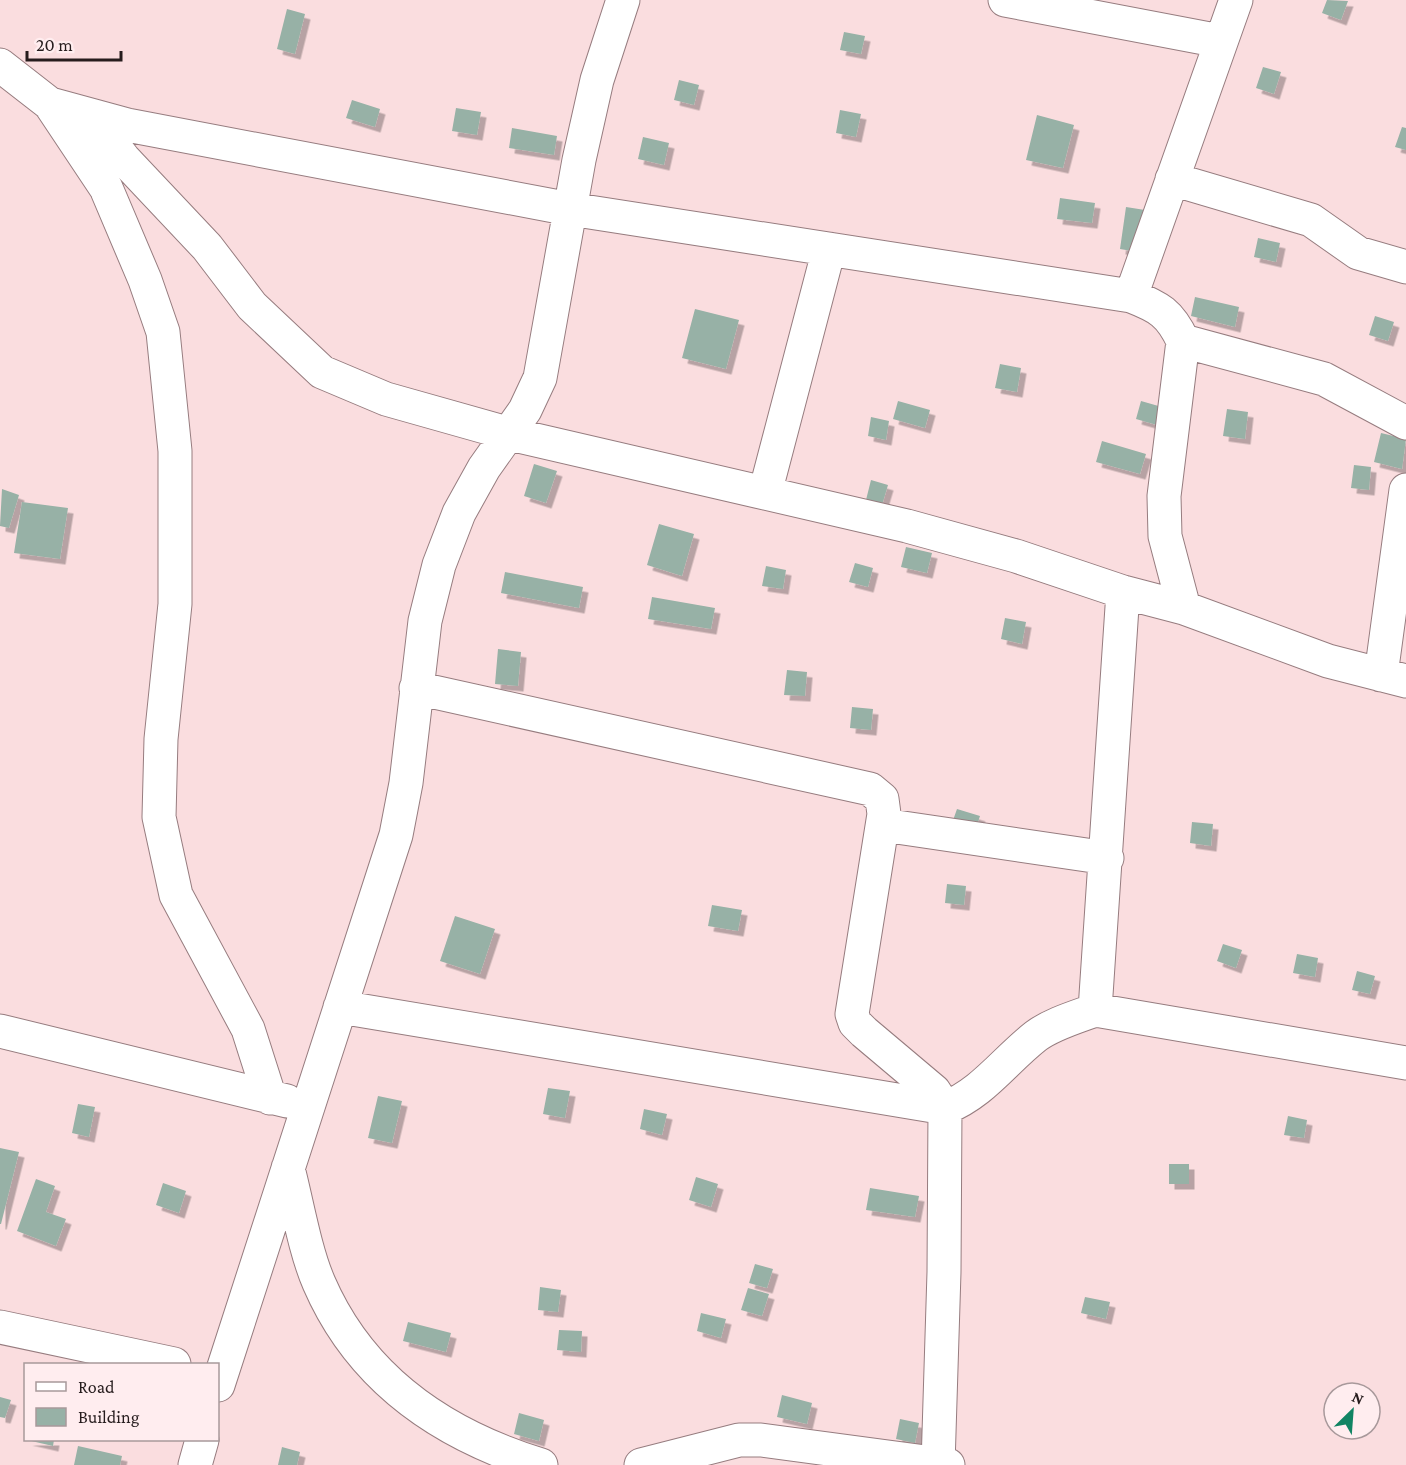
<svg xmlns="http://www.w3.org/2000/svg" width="1406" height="1465" viewBox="0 0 1406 1465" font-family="'Crimson Pro',serif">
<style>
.building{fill:#97b1a6;filter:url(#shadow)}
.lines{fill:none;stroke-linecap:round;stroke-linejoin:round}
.minor-casing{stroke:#967c7f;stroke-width:35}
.minor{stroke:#fff;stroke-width:33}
</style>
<defs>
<filter id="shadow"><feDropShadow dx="5.5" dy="5.5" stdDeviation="0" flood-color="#0004"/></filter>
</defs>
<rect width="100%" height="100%" fill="#fadddf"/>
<path class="building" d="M 1327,0 L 1348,1 L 1341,20 L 1322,13 Z
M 287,9 L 305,14 L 295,54 L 277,49 Z
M 844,32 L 865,36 L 861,54 L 840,50 Z
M 1263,67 L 1281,72 L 1274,94 L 1256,88 Z
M 679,80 L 699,85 L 694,105 L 674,100 Z
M 352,100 L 380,109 L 375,127 L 346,118 Z
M 456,108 L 481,112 L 477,135 L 452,131 Z
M 840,110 L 861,114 L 856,137 L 836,133 Z
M 1037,115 L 1074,125 L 1063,168 L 1026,160 Z
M 1402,127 L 1406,128 L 1406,150 L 1395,147 Z
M 512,128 L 557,136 L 554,155 L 509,148 Z
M 643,137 L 669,143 L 664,165 L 638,159 Z
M 1060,198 L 1095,203 L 1092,223 L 1057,219 Z
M 1126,207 L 1145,210 L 1138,252 L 1120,249 Z
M 1258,238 L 1280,243 L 1276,262 L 1254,257 Z
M 1195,297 L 1239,307 L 1235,327 L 1191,316 Z
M 695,309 L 739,320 L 726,369 L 682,358 Z
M 1375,316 L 1394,322 L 1388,341 L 1369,335 Z
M 1000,364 L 1021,368 L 1017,392 L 995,388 Z
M 898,401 L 930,410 L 925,428 L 893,419 Z
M 1141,401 L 1162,407 L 1157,425 L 1136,419 Z
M 1227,409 L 1248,412 L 1245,439 L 1223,436 Z
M 871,417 L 889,421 L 886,440 L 868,436 Z
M 1381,433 L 1406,439 L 1402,469 L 1374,462 Z
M 1102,441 L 1146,454 L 1140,474 L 1096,462 Z
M 534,464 L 557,471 L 546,503 L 524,496 Z
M 1354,465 L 1371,467 L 1369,490 L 1351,488 Z
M 871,480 L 888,485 L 882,505 L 866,500 Z
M 2,489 L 19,495 L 9,528 L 0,526 Z
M 22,502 L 68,508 L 60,559 L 14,553 Z
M 659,524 L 694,534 L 682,576 L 647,565 Z
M 906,547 L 932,553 L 927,573 L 901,567 Z
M 855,563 L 873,568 L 868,587 L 849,582 Z
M 766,566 L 786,570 L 783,589 L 762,586 Z
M 505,572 L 583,587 L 579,608 L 501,593 Z
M 652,597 L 715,608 L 711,629 L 648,619 Z
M 1005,618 L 1026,622 L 1022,644 L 1001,639 Z
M 498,649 L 521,652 L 518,686 L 495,684 Z
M 787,670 L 807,672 L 805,696 L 784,695 Z
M 852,707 L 873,709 L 871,730 L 850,728 Z
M 957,809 L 980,816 L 974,834 L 951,826 Z
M 1192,822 L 1213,824 L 1211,846 L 1190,843 Z
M 947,884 L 966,886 L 964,905 L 945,903 Z
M 712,905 L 742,910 L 738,931 L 708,926 Z
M 455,916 L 495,929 L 480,974 L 440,961 Z
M 1223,944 L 1242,950 L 1236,968 L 1217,961 Z
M 1297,954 L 1318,958 L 1315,977 L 1293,973 Z
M 1357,971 L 1375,976 L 1370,994 L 1352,990 Z
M 548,1088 L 570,1091 L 565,1118 L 543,1114 Z
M 378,1096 L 402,1101 L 392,1143 L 368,1138 Z
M 78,1104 L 95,1107 L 89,1137 L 72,1133 Z
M 644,1109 L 667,1114 L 662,1135 L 640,1129 Z
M 1288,1116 L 1307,1120 L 1304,1138 L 1284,1135 Z
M 0,1148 L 19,1152 L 1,1224 L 0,1224 Z
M 1169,1164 L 1189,1164 L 1189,1184 L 1169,1184 Z
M 696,1177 L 718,1184 L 711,1207 L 689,1200 Z
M 36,1179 L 55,1186 L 46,1212 L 66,1219 L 56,1246 L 17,1231 Z
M 163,1183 L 186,1191 L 179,1213 L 156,1205 Z
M 870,1188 L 919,1196 L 915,1217 L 866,1210 Z
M 755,1264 L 773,1269 L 767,1288 L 749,1283 Z
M 540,1287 L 561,1290 L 558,1312 L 538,1310 Z
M 748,1288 L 769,1294 L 762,1316 L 741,1310 Z
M 1085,1297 L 1110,1302 L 1106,1319 L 1081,1313 Z
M 701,1313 L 726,1319 L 721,1338 L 697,1331 Z
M 408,1322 L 451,1333 L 446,1352 L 403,1341 Z
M 559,1330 L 582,1331 L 581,1352 L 557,1350 Z
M 782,1395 L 812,1403 L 807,1424 L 777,1417 Z
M 0,1397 L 11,1400 L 5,1418 L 0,1417 Z
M 519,1413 L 544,1420 L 539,1441 L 514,1434 Z
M 900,1419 L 919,1423 L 915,1443 L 896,1439 Z
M 27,1440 L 54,1440 L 53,1446 Z
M 78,1446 L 122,1456 L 120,1465 L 74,1465 Z
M 282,1447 L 300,1452 L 297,1465 L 278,1465 Z"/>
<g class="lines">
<defs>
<path id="minor" d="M 1005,0 L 1220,41
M 0,65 L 50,104 L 106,188 L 145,280 L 163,332 L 175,451 L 175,604 L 161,739 L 159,817 L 176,895 L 248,1029 L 270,1098
M 50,104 L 127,125 L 570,209 L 1131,296 C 1159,307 1170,313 1183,341 L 1164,496 L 1165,536 L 1184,608
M 91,117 L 124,159 L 207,247 L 252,306 L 322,372 L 386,399 L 510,434 L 907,526 L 1016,556 L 1123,592 L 1184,608 L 1328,661 L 1406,681
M 1172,179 L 1311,220 L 1358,253 L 1406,267
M 1131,296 L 1236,0
M 1183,341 L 1324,379 L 1406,423
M 765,493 L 829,249
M 1381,675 L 1406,490
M 416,688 L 870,789 L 882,799 L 884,814 L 852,1014 L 855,1023 L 864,1032 L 934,1091 L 945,1108 L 944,1272 L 938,1465
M 883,825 L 1107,858
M 340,1007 L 945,1108 C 983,1093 1004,1061 1036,1036 C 1052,1024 1076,1017 1095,1010 L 1406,1063
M 1095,1010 L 1123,592
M 0,1031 L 287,1101
M 288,1168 C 297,1203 305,1251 319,1283 C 361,1380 443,1435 541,1465
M 0,1327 L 174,1364
M 218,1385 L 396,835 L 406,783 L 425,621 L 439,565 L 459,513 L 484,468 L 525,410 L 540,378 L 579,160 L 597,80 L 623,0
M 195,1465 L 202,1440
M 641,1465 L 739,1440 L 761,1440 L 948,1465"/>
</defs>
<use href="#minor" class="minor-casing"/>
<use href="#minor" class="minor"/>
</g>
<rect x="24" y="1363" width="195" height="78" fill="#ffedef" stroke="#a8999b" stroke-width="1.5"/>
<rect x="36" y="1382" width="30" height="9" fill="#ffffff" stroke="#a8999b" stroke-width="1.5"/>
<text x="78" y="1393" font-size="18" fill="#261c1d">Road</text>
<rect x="36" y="1408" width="30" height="18" fill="#97b1a6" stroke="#a8999b" stroke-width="1.5"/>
<text x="78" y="1423" font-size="18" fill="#261c1d">Building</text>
<g transform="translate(1352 1411) rotate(25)"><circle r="28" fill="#ffedef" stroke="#a8999b" stroke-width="1.5"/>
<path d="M0-4.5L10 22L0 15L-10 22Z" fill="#118463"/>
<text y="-9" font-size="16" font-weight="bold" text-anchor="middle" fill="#261c1d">N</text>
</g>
<path d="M27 51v9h94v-9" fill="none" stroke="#261c1d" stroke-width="3"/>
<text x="36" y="51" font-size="18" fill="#261c1d" stroke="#ffedef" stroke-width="4.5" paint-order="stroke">20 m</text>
</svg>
